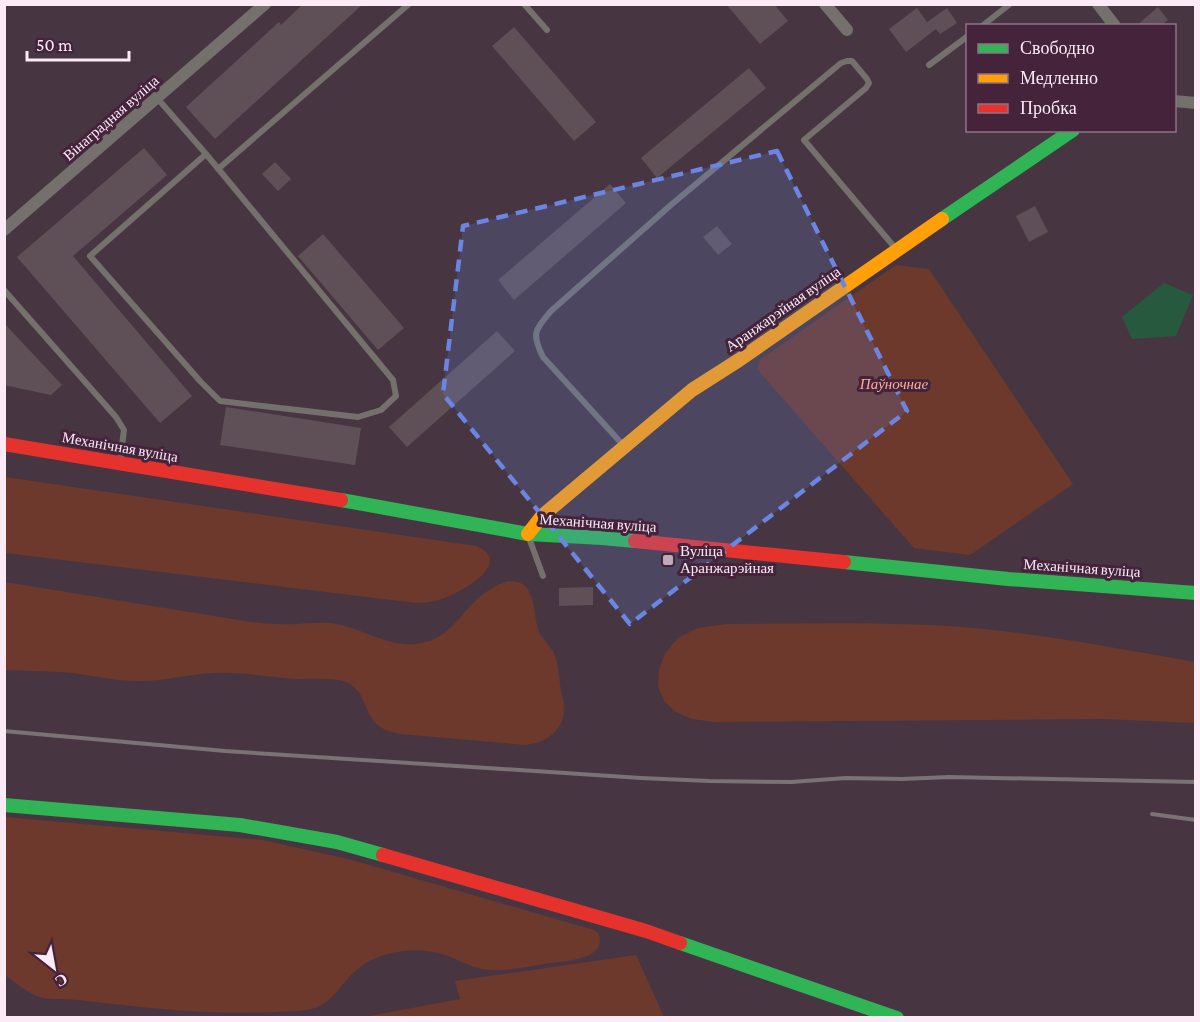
<svg xmlns="http://www.w3.org/2000/svg" width="1200" height="1022" viewBox="0 0 1200 1022" font-family="'Crimson Pro',serif">
<style>
.green{fill:#6c392c}
.water{fill:#27593f}
.building{fill:#5f5058}
.lines{fill:none;stroke-linecap:round;stroke-linejoin:round}
.lane{stroke:#74706c;stroke-width:6}
.street{stroke:#74706c;stroke-width:12}
.fast{stroke:#30b455;stroke-width:14}
.slow{stroke:#ff9f0a;stroke-width:14}
.jam{stroke:#e5322d;stroke-width:14}
.rail{stroke:#7a7275;stroke-width:4}
.marked{fill:#6b85e3;fill-opacity:0.2;stroke:#6b85e3;stroke-width:4.5;stroke-dasharray:12 8;stroke-linejoin:round}
.poi-dot{fill:#bdacb8;stroke:#44233b;stroke-width:2}
.labels{text-anchor:middle;stroke-width:6;stroke-linejoin:round;paint-order:stroke}
.street-label{font-size:15px;fill:#fcebf7;stroke:#44233b}
.park-label{font-size:15px;font-style:italic;fill:#fcaf98;stroke:#44233b}
.poi-label{font-size:15px;fill:#fcebf7;stroke:#44233b;text-anchor:start}
</style>
<rect width="100%" height="100%" fill="#473642"/>
<path class="green" d="M 896,265 L 929,269 L 1073,484 L 970,555 L 914,548 L 757,369 L 760,360 Z
M 5,477 L 476,546 C 517,563 457,595 439,600 C 431,602 424,603 416,603 L 5,553 Z
M 508,581 C 514,582 520,581 525,586 C 537,599 533,619 540,634 C 544,641 550,646 554,653 C 558,663 559,674 560,684 C 561,692 564,700 564,707 C 564,731 547,742 526,745 L 400,734 C 393,732 385,731 379,726 C 362,714 368,689 343,681 C 332,678 310,679 297,679 C 265,677 233,670 201,674 C 181,676 162,681 142,681 C 119,682 96,676 73,673 C 51,671 27,671 5,670 L 5,582 L 251,622 C 261,623 270,624 279,624 C 296,625 313,622 330,623 C 366,627 395,655 432,640 C 451,632 462,614 476,600 C 485,592 496,585 508,581 Z
M 727,624 C 809,624 892,621 974,628 C 1048,635 1122,649 1195,662 L 1195,723 L 1105,719 L 715,722 L 692,719 L 676,712 L 664,701 L 658,686 L 659,670 L 665,653 L 678,638 L 698,628 Z
M 5,817 L 262,840 L 352,860 L 594,930 C 598,932 600,935 600,940 C 600,960 565,961 551,963 C 528,966 502,974 479,968 C 467,965 456,959 445,955 C 432,951 417,949 404,951 C 385,953 365,960 351,975 C 339,987 333,1001 315,1008 C 303,1012 287,1011 274,1012 C 209,1015 144,1008 79,1000 C 67,999 55,1000 43,998 C 32,996 14,982 5,975 Z
M 636,955 L 664,1017 L 364,1017 L 460,999 L 455,981 Z"/>
<path class="water" d="M 1164,283 L 1193,295 L 1176,336 L 1132,339 L 1122,317 Z"/>
<path class="building" d="M 303,4 L 363,4 L 215,139 L 186,107 L 279,22 L 281,25 Z
M 726,4 L 774,4 L 788,21 L 760,44 Z
M 1158,7 L 1168,20 L 1161,26 L 1136,26 Z
M 917,8 L 927,22 L 947,8 L 957,23 L 940,34 L 936,29 L 906,52 L 889,29 Z
M 514,27 L 596,122 L 574,141 L 492,46 Z
M 749,68 L 766,88 L 657,178 L 641,158 Z
M 144,148 L 167,175 L 73,256 L 192,396 L 160,423 L 17,257 Z
M 275,162 L 291,179 L 278,191 L 262,174 Z
M 610,184 L 626,203 L 514,300 L 498,280 Z
M 1035,206 L 1048,232 L 1029,242 L 1016,216 Z
M 717,226 L 732,244 L 718,255 L 703,237 Z
M 323,234 L 404,328 L 378,350 L 298,256 Z
M 4,323 L 62,385 L 51,395 L 4,385 Z
M 497,331 L 515,351 L 407,447 L 389,427 Z
M 226,407 L 361,428 L 355,465 L 220,445 Z
M 593,587 L 593,605 L 559,606 L 559,588 Z"/>
<g class="lines">
<path class="lane" d="M 524,4 L 547,30
M 982,26 L 1010,4
M 929,65 L 968,36
M 157,98 L 206,154 L 393,380 L 396,396 L 381,410 L 358,417 L 220,401 L 200,381 L 90,256 L 206,154
M 218,169 L 409,4
M 4,290 L 116,417 L 124,430 L 120,461
M 624,446 L 543,357 C 531,333 535,330 551,311 L 672,204 L 841,63 L 847,61 L 852,61 L 867,79 L 869,83 L 866,88 L 804,140 L 896,249
M 529,538 L 543,576"/>
<path class="street" d="M 825,4 L 847,30
M 1098,4 L 1115,26
M 1174,101 L 1196,103
M 4,230 L 265,4"/>
<path class="fast" d="M 942,219 L 1073,130
M 341,500 L 528,534 L 602,538 L 635,541
M 844,562 L 1008,579 L 1196,593
M 4,805 L 240,825 L 337,842 L 383,855
M 680,943 L 897,1018"/>
<path class="slow" d="M 528,534 L 542,516 L 692,390 L 739,360 L 942,219"/>
<path class="jam" d="M 4,444 L 341,500
M 635,541 L 844,562
M 383,855 L 646,931 L 680,943"/>
<path class="rail" d="M 4,731 L 225,751 L 641,778 L 709,781 L 791,782 L 846,778 L 902,779 L 949,777 L 1196,782
M 1152,814 L 1196,820"/>
</g>
<path class="marked" d="M 777,151 L 907,411 L 630,624 L 443,394 L 463,226 Z"/>
<rect class="poi-dot" x="662" y="554" width="12" height="12" rx="3"/>
<g class="labels">
<g class="street-label">
<text transform="translate(111 118) rotate(-41)" y="5">Вінаградная вуліца</text>
<text transform="translate(783 309) rotate(-35)" y="5">Аранжарэйная вуліца</text>
<text transform="translate(120 447) rotate(10)" y="5">Механічная вуліца</text>
<text transform="translate(598 523) rotate(4)" y="5">Механічная вуліца</text>
<text transform="translate(1082 568) rotate(4)" y="5">Механічная вуліца</text>
</g>
<g class="park-label">
<text x="894" y="389">Паўночнае</text>
</g>
<g class="poi-label">
<text x="680" y="556">Вуліца<tspan x="680" dy="17">Аранжарэйная</tspan></text>
</g>
</g>
<rect width="1200" height="1022" fill="none" stroke="#fcebf7" stroke-width="12"/>
<rect x="966" y="24" width="210" height="108" fill="#44233b" stroke="#8e7386" stroke-width="1.5"/>
<rect x="978" y="44" width="30" height="9" fill="#30b455" stroke="#8e7386" stroke-width="1.5"/>
<text x="1020" y="54" font-size="18" fill="#fcebf7">Свободно</text>
<rect x="978" y="74" width="30" height="9" fill="#ff9f0a" stroke="#8e7386" stroke-width="1.5"/>
<text x="1020" y="84" font-size="18" fill="#fcebf7">Медленно</text>
<rect x="978" y="104" width="30" height="9" fill="#e5322d" stroke="#8e7386" stroke-width="1.5"/>
<text x="1020" y="114" font-size="18" fill="#fcebf7">Пробка</text>
<g transform="translate(54 968) rotate(149)" stroke="#44233b" stroke-width="4.5" paint-order="stroke">
<path d="M0-4.5L10 22L0 15L-10 22Z" fill="#fcebf7"/>
<text y="-9" font-size="16" font-weight="bold" text-anchor="middle" fill="#fcebf7">С</text>
</g>
<path d="M27 51v9h102v-9" fill="none" stroke="#fcebf7" stroke-width="3"/>
<text x="36" y="51" font-size="18" fill="#fcebf7" stroke="#44233b" stroke-width="4.5" paint-order="stroke">50 m</text>
</svg>
